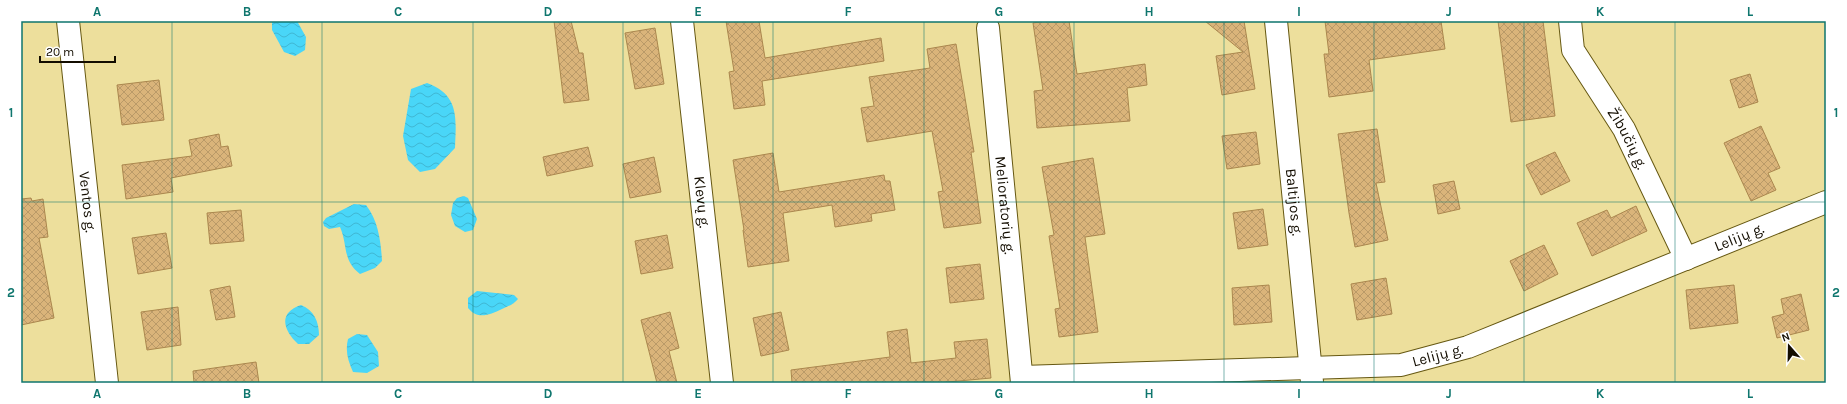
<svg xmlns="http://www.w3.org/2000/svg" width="1847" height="404" viewBox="0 0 1847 404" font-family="Karla,sans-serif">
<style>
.water{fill:url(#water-waves)}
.building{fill:url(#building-cross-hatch);stroke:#ab874e}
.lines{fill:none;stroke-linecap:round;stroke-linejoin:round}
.minor-casing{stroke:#665812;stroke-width:24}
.minor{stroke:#fff;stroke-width:22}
.grid{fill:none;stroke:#0f766e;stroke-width:1;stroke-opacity:0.55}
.labels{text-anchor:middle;stroke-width:3;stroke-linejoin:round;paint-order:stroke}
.street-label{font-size:15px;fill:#130d00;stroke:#fff}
.neatline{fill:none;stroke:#0f766e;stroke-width:1.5}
.grid-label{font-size:13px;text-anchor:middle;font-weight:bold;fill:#0f766e}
</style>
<defs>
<pattern id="water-waves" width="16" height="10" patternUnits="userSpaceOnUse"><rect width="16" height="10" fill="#49d6f8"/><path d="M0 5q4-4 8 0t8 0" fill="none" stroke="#3fb6d3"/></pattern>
<pattern id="building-cross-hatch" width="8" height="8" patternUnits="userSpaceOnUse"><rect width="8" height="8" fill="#dab47a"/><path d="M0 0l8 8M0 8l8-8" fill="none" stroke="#ba9a68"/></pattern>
</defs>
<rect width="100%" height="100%" fill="#eddf9c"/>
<path class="water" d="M 272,21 L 297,21 L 306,37 L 305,50 L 295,56 L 284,52 L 272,30 Z
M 427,83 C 460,95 456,119 455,148 L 435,169 L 420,172 L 408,160 L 403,136 L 411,89 Z
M 464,196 L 468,198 L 477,219 L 473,230 L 465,232 L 455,226 L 451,215 L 453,203 L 457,198 Z
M 354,204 L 366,205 C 378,220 381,241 382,261 L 375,268 L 360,274 C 342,260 348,245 340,227 L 329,229 L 324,226 L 323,222 L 326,218 Z
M 477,291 L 514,295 L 518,299 C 514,304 509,306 502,309 C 489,315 478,320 468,308 L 468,298 Z
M 301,305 C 314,310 319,322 319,335 L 309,344 L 298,344 C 284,331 277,313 301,305 Z
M 357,334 L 367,335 L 378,352 L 379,366 L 367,373 L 353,372 C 348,361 345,351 348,339 Z"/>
<path class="building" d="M 554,21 L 571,21 L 579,53 L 583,53 L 589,100 L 564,103 Z
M 726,21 L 759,21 L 765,58 L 881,38 L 884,61 L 762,81 L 765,105 L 734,109 L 729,72 L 734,71 Z
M 1045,21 L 1069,21 L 1077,74 L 1145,64 L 1147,85 L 1127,88 L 1130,121 L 1037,128 L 1034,91 L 1043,90 L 1033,23 Z
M 1205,21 L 1244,21 L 1255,89 L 1222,95 L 1216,56 L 1243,52 Z
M 1325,21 L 1441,21 L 1445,49 L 1369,60 L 1373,91 L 1329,97 L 1324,54 L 1329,54 Z
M 1498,21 L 1543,21 L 1555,116 L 1511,122 Z
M 655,28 L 664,84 L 635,89 L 625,33 Z
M 956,44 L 974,152 L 971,152 L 981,223 L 944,228 L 938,192 L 943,191 L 932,131 L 867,142 L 861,108 L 874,106 L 869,77 L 930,68 L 927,49 Z
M 1750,74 L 1758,102 L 1739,108 L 1730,80 Z
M 159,80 L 164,120 L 122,125 L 117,85 Z
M 1761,126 L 1780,168 L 1768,173 L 1776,190 L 1751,201 L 1724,143 Z
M 1377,129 L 1385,182 L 1376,183 L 1388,240 L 1355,247 L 1349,213 L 1338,134 Z
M 1256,132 L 1260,164 L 1227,169 L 1222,136 Z
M 219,134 L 221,147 L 228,146 L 232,166 L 171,178 L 173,192 L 126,199 L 122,165 L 192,156 L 189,140 Z
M 588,147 L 593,166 L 547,176 L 543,157 Z
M 1555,152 L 1570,181 L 1541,195 L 1526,165 Z
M 773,153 L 779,192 L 884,175 L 885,181 L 890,181 L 895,210 L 871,214 L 872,221 L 835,227 L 832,205 L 783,213 L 789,261 L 748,267 L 743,230 L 744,230 L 733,160 Z
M 654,157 L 661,192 L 630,198 L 623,164 Z
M 1093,158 L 1105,234 L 1085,237 L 1098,332 L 1059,337 L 1055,309 L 1060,308 L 1049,236 L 1054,235 L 1042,167 Z
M 1454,181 L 1460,209 L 1438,214 L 1433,185 Z
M 31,198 L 32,201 L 43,199 L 48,237 L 39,238 L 54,318 L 21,325 L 21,199 Z
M 1636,206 L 1647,231 L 1592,256 L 1577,223 L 1607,210 L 1611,218 Z
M 1263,209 L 1268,245 L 1238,249 L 1233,213 Z
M 241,210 L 244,241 L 210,244 L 207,213 Z
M 166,233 L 172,268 L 138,274 L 132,238 Z
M 667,235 L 673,268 L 641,274 L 635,241 Z
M 1544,245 L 1558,274 L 1524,291 L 1510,261 Z
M 980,264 L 984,299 L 950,303 L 946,268 Z
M 1386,278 L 1392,314 L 1357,320 L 1351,284 Z
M 1269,285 L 1272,322 L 1234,325 L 1232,288 Z
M 1734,285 L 1738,323 L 1690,329 L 1686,290 Z
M 230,286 L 235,317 L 216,320 L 210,290 Z
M 1801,294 L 1809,330 L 1777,338 L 1772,317 L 1784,314 L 1781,299 Z
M 178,307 L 181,345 L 147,350 L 141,312 Z
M 670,312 L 679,348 L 669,351 L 677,383 L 657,383 L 641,320 Z
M 781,312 L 789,350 L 761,356 L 753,318 Z
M 907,329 L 911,363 L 956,358 L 954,342 L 987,339 L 991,378 L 937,383 L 792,383 L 791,370 L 890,357 L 887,332 Z
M 256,362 L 259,383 L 194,383 L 193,371 Z"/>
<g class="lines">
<defs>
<g id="minor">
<path id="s1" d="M 68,21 L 107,383"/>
<path id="s2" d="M 682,21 L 722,383"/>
<path id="s3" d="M 1276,21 L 1312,382"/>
<path id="s4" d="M 1570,21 L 1573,50 L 1624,129 L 1686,259"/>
<path id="s5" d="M 988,28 L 1022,383"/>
<path id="s6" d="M 1022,377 L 1401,365 L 1468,347 L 1826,202"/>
</g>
</defs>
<use href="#minor" class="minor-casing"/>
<use href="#minor" class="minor"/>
</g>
<path class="grid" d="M 172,21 L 172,383M 322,21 L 322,383M 473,21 L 473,383M 623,21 L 623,383M 773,21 L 773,383M 924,21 L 924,383M 1074,21 L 1074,383M 1224,21 L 1224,383M 1374,21 L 1374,383M 1524,21 L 1524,383M 1675,21 L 1675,383M 21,202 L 1826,202"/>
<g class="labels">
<g class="street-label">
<text dy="5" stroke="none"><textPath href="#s4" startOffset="133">Žibučių g.</textPath></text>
<text dy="5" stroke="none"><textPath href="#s1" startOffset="182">Ventos g.</textPath></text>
<text dy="5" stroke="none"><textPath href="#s2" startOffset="182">Klevų g.</textPath></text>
<text dy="5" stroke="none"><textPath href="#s3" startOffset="182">Baltijos g.</textPath></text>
<text dy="5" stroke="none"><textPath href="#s5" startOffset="178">Melioratorių g.</textPath></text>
<text dy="5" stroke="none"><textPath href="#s6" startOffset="741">Lelijų g.</textPath></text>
<text dy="5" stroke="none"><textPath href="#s6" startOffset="417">Lelijų g.</textPath></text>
</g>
</g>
<rect width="1847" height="404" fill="none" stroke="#ffffff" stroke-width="44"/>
<g transform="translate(1789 346) rotate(340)" stroke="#ffffff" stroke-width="3" paint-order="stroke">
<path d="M0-3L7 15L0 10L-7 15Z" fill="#130d00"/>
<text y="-6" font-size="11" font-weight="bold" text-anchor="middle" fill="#130d00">N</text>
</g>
<path d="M40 56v6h75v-6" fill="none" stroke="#130d00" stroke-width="2"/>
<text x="46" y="56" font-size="12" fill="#130d00" stroke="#ffffff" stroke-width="3" paint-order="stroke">20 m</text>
<rect x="22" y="22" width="1803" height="360" class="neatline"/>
<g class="grid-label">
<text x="97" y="16">A</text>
<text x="247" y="16">B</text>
<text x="398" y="16">C</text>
<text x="548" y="16">D</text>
<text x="698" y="16">E</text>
<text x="848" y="16">F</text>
<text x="999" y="16">G</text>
<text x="1149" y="16">H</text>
<text x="1299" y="16">I</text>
<text x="1449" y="16">J</text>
<text x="1600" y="16">K</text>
<text x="1750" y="16">L</text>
<text x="11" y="117">1</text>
<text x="1836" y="117">1</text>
<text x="11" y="297">2</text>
<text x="1836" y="297">2</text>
<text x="97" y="398">A</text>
<text x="247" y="398">B</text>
<text x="398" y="398">C</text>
<text x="548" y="398">D</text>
<text x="698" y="398">E</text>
<text x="848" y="398">F</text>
<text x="999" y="398">G</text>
<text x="1149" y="398">H</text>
<text x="1299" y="398">I</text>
<text x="1449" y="398">J</text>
<text x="1600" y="398">K</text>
<text x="1750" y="398">L</text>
</g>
</svg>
